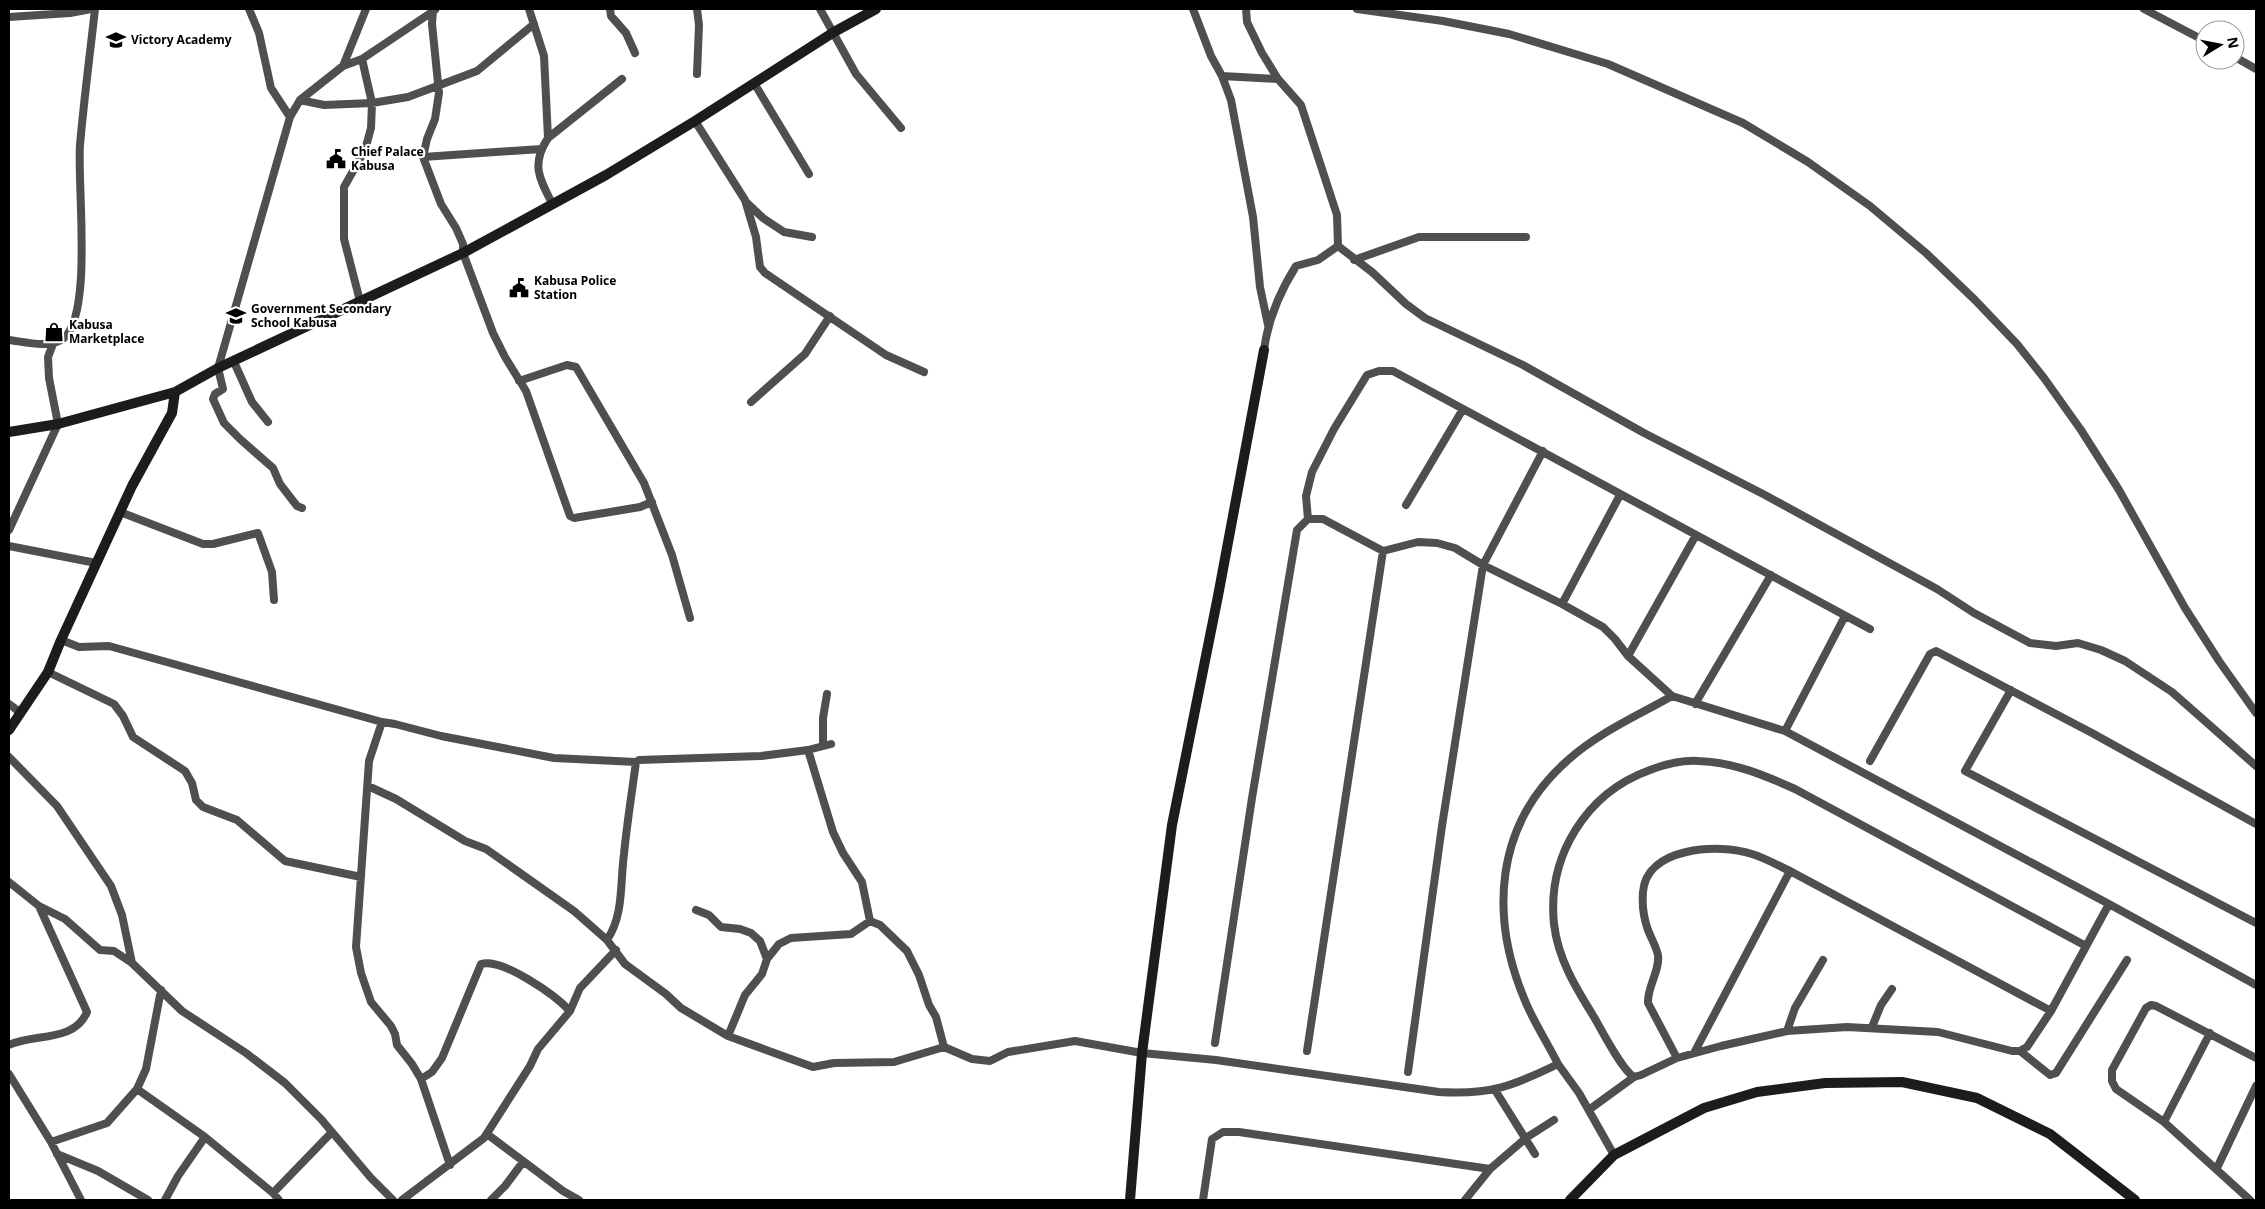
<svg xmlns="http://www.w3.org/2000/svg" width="2265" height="1209" viewBox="0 0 2265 1209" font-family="'Noto Sans',sans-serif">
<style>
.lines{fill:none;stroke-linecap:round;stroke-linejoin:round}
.street{stroke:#4f4f4f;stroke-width:8}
.secondary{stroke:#1c1c1c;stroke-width:10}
.labels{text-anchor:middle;stroke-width:4.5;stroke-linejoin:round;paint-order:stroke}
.poi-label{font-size:12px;font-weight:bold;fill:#000;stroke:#fff;text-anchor:start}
</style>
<rect width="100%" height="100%" fill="#fff"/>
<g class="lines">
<path class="street" d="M 249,9 L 259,33 L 271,88 L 290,117
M 529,9 L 544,56 L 548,138 C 531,164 539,178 552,203
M 610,9 L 611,16 L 626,33 L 635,53
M 697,9 L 699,25 L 697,74
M 820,9 L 856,74 L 901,128
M 1193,9 L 1211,56 L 1222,76 L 1231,100 L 1253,217 L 1260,287 L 1268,325
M 1246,9 L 1247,22 L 1262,53 L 1278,79 L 1301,105 L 1337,215 L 1338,246 L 1318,260 L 1296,266 C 1279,293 1268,319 1264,350
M 1357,9 L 1443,21 L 1509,34 L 1608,64 L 1743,123 L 1808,162 L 1870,206 L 1926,253 L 1975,300 L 2017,344 L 2044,378 L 2081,430 L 2119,490 L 2185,608 L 2219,661 L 2256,713
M 2144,9 L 2205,41
M 433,11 L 432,24 L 439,93 L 435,119 L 427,139 L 423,157 L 441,204 L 456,228 L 463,244 L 463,253 L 493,333 L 505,357 L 526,391 L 570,516 L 574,518 L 640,507 L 652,502
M 9,17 L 70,13 L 91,9
M 2235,57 L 2256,69
M 343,66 L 362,59 L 435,10
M 1222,76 L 1278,79
M 754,83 L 809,174
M 300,100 L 324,105 L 372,103 L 408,97 L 477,71 L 534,24
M 695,121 L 745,200 L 756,237 L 760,267 L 765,273 L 886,355 L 924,372
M 548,138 L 622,79
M 423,157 L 541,149
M 746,202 L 763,218 L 784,232 L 812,237
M 1338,246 L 1372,272 L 1406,304 L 1425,318 L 1523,365 L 1644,433 L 1765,495 L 1937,589 L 1974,613 L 2030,643 L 2056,646 L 2078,643 L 2101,650 L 2125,661 L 2172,692 L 2256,766
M 1354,260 L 1419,237 L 1526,237
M 360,301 L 344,239 L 344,187 L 365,150 L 371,128 L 372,103 L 362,59
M 9,340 C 25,342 50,349 64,338 C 93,313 77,184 80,145 C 84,99 90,54 95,9
M 234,362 L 252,402 L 268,422
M 519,381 L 567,365 L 576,367 L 644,483 L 672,555 L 690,618
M 751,402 L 805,354 L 830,316
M 1406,505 L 1463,409
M 302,508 L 297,506 L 280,484 L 273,468 L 240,439 L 224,423 L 213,399 L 215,394 L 223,389 L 218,368 L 290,117 L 300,100 L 343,66 L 366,9
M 120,512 L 203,544 L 213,544 L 258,533 L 272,572 L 274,600
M 1308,519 L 1323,519 L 1383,551 L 1418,542 L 1437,543 L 1455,548 L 1483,565 L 1562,604 L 1603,627 L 1615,639 L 1628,656 L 1672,696 L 1785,731 L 2109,904 L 2256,985
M 9,530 L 58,424 L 49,378 L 48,357 L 53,344
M 9,546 L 96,563
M 1562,604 L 1620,495
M 61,640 L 79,647 L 109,646 L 382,722 L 395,724 L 441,736 L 554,758 L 636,762 L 639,760 L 761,756 L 808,750 L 831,744
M 1628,656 L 1696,535
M 48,672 L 114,704 L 123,716 L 133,737 L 185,771 L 192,783 L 196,800 L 203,807 L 237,820 L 285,861 L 361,877
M 2011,690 L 1965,771 L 2256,923
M 9,704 L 21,713
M 1695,704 L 1771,575
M 382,722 L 369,761 L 356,947 L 361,973 L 371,1002 L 391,1026 L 395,1034 L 397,1045 L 412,1064 L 421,1079 L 450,1165
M 1785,731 L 1845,616
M 823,746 L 823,718 L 827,694
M 808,750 L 833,832 L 843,853 L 862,882 L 870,921 L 880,925 L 907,951 L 919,975 L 929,1005 L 936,1017 L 944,1047 L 972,1059 L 990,1061 L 1008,1052 L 1075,1041 L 1142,1053 L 1216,1060 L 1439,1092 C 1491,1095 1513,1086 1558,1064 L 1579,1093 L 1614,1155
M 9,757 L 57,806 L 111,886 L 122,915 L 132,963
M 1870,761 L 1930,654 L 1936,651 L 2092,733 L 2256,824
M 368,786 L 396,799 L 465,841 L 486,849 L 574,911 L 607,940 L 625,964 L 666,994 L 681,1008 L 728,1036 L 813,1067 L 834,1063 L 894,1062 L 944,1047
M 9,882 L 39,906 L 65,919 L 100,950 L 114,951 L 132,963 L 182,1011 L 246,1053 L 285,1083 L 321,1119 L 371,1178 L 393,1200
M 696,910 L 709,915 L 721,927 L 740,929 L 751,933 L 760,941 L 767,959 L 762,974 L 745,995 L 728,1036
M 607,940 C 624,915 620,883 624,854 C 627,823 632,792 636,762
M 767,959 L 779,944 L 791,938 L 851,934 L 870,921
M 1872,1027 L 1881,1005 L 1892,989
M 1787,1031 L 1795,1008 L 1823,960
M 1215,1043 L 1252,798 L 1297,530 L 1308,519 L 1306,496 L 1312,472 L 1334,429 L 1367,375 L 1379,371 L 1393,371 L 1870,629
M 9,1045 C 33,1033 74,1043 87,1012 L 39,906
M 1307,1051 L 1383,551
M 2020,1051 L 2050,1075 L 2056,1073 L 2127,960
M 1694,1053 L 1790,871
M 1677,1058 L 1648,1003 C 1647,987 1660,971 1658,955 C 1656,946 1651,938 1648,930 C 1644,919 1642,904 1643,892 C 1646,847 1719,843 1752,854 C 1765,858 1777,865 1790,871 L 2051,1011
M 1558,1064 C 1548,1044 1535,1024 1526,1003 C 1489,917 1494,825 1568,760 C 1598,733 1637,716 1672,696
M 1408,1072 L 1442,826 L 1483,565 L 1543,451
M 9,1074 L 51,1142 L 81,1200
M 1634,1077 C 1622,1070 1602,1031 1594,1017 C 1576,988 1558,959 1554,924 C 1547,856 1586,793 1650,770 C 1666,764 1681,760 1698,761 C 1733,762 1764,775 1795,789 L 2086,946
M 421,1079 L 432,1072 L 442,1058 L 481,964 C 503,958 555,995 570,1011
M 137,1089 L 205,1137 L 273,1193
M 1495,1090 L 1535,1154
M 1590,1109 L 1634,1077 L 1641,1075 L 1677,1058 L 1721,1046 L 1787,1031 L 1847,1027 L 1938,1032 L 2012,1051 L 2020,1051 L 2027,1047 L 2051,1011 L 2109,904
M 2164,1122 L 2210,1033
M 487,1134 L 563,1191 L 579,1200
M 51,1142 L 107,1123 L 137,1089 L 146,1069 L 161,990
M 57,1154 L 98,1171 L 148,1200
M 2217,1168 L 2256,1086
M 165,1200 L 178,1176 L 205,1137
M 279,1200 L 273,1193 L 332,1132
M 402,1200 L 484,1138 L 530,1066 L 538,1049 L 570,1011 L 580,988 L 616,950
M 491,1200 L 505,1186 L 523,1162
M 1203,1200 L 1212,1139 L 1223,1132 L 1239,1132 L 1490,1169
M 1465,1200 L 1490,1169 L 1526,1138 L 1554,1120
M 2250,1200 L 2164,1122 L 2116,1089 L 2112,1081 L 2112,1070 L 2146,1008 L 2151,1005 L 2156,1006 L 2256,1058"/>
<path class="secondary" d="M 9,432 L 58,424 L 175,392 L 218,368 L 463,253 L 606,175 L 695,121 L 834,32 L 876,9
M 9,730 L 48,672 L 61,640 L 132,486 L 172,413 L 175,392
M 1130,1200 L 1142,1053 L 1172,825 L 1218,596 L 1264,350
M 1570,1200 L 1614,1155 L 1704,1108 L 1757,1092 L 1825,1083 L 1902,1082 L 1977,1098 L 2050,1134 L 2135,1200"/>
</g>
<defs>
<symbol id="school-bare" viewBox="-9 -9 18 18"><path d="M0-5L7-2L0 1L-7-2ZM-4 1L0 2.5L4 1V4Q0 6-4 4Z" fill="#000" stroke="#fff" stroke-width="2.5" paint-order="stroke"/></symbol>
<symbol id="civic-bare" viewBox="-9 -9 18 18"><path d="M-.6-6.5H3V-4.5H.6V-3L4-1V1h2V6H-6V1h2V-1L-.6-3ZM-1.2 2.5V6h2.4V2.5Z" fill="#000" stroke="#fff" stroke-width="2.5" paint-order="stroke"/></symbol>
<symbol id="shop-bare" viewBox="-9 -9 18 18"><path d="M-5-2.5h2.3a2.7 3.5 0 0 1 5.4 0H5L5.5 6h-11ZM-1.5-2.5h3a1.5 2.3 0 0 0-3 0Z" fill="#000" stroke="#fff" stroke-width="2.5" paint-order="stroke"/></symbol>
</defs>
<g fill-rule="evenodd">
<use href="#school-bare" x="102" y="26" width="28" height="28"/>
<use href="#civic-bare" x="322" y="145" width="28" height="28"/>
<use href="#civic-bare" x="505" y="274" width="28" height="28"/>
<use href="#school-bare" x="222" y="302" width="28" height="28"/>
<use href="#shop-bare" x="40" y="318" width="28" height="28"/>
</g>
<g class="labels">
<g class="poi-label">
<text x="131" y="44">Victory Academy</text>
<text x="351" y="156">Chief Palace<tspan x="351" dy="14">Kabusa</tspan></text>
<text x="534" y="285">Kabusa Police<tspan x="534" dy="14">Station</tspan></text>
<text x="251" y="313">Government Secondary<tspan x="251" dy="14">School Kabusa</tspan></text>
<text x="69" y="329">Kabusa<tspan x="69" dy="14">Marketplace</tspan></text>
</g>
</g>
<rect width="2265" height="1209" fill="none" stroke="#000000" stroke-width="20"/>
<g transform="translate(2220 45) rotate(80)"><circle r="24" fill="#ffffff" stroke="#999999"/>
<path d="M0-4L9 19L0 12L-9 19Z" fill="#000000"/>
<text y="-8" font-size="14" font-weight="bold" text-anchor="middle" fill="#000000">N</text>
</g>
</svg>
